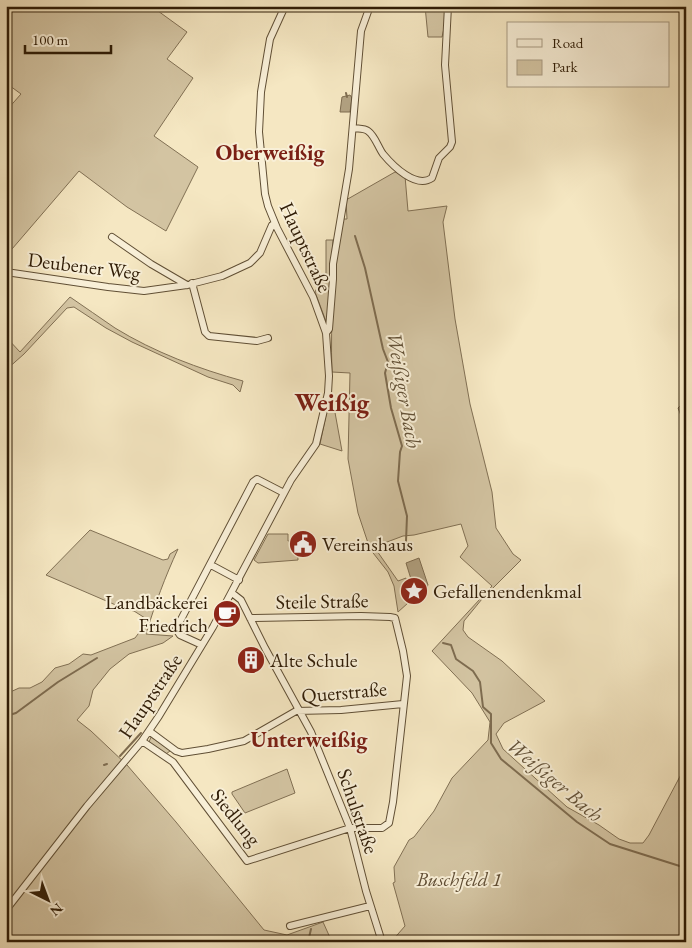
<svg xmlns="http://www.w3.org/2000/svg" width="692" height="948" viewBox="0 0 692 948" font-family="'EB Garamond',serif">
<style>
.green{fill:#d3c4a2;stroke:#817054}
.water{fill:#b2a282;stroke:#7e6c50}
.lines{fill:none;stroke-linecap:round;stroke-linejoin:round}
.stream{stroke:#7e6c50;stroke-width:2}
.minor-casing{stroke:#604f35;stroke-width:8}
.minor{stroke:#f8efd7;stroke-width:6}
.labels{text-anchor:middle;stroke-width:4;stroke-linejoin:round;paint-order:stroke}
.street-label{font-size:20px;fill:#2f1c06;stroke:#f8efd7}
.poi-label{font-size:20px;fill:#2f1c06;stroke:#f8efd7;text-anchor:start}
.park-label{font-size:20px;font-style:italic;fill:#604e35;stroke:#f8efd7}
.water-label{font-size:21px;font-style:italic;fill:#635238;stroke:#f8efd7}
.quarter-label{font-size:22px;font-weight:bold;fill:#7a1f14;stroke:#f8efd7}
.district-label{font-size:25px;font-weight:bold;fill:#7a1f14;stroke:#f8efd7}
</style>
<rect width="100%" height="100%" fill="#f5e7c2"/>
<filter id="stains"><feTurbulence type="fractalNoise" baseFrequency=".004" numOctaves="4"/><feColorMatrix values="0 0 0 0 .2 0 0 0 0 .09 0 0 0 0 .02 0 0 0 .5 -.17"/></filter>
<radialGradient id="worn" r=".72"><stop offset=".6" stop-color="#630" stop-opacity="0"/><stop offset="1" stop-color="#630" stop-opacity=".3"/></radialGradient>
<path class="green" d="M 6,6 L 160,6 L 158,11 L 187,32 L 167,59 L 193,78 L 154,136 L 198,167 L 166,231 L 127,207 L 79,171 L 6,256 L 6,111 L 21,94 L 6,83 Z
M 425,6 L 446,6 L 446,19 L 442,37 L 428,37 Z
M 395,172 L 405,176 L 408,211 L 447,206 L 443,222 L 455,319 L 470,404 L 492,492 L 496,528 L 513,554 L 521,560 L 482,599 L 464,621 L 463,630 L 468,637 L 502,661 L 545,701 L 504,723 L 496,734 L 503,749 L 567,807 L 599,825 L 619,839 L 630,843 L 643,843 L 649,835 L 686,765 L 686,942 L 544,942 L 540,939 L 538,942 L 391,942 L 405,926 L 393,883 L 395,882 L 394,867 L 409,840 L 414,837 L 434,811 L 452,778 L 488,740 L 490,722 L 472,693 L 432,651 L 492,586 L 460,557 L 468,546 L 461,524 L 414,535 L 403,536 L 379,545 L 377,551 L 398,581 L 406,578 L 408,603 L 398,612 L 394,586 L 388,572 L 370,549 L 358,513 L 348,459 L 350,373 L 332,372 C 330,321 334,270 342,219 L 347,219 L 346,200 Z
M 326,240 L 333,240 L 327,324 L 315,292 L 319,284 L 326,280 Z
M 70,297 C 85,307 100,318 115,328 C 154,352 199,369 243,381 L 240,392 L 233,385 L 208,377 L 132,342 L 106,328 L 74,307 L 67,308 L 24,354 L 6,370 L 6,337 L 20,352 Z
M 330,396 L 332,396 L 342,451 L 320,444 Z
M 684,402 L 686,402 L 686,428 L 678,408 Z
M 90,530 L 163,560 L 168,559 L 170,554 L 178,549 C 165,577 155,604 146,634 L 173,636 L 163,643 L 129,654 L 110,669 L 93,690 L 89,706 L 77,720 L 91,731 L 127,765 L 176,822 L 264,930 L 287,935 L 323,922 L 332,942 L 6,942 L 6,694 L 19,688 L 30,688 L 42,682 L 55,668 L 69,664 L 83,654 L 91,655 L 135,638 L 141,630 L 145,618 L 134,611 L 125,609 L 46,575 Z
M 268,534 L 288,534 L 288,541 L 297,541 L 298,560 L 258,563 L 254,560 Z
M 151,737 L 170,750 L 170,751 L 166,754 L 149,742 Z
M 287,769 L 295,793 L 245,813 L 232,794 L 232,792 Z"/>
<path class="water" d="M 350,95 L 352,98 L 350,112 L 340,112 L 342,97 Z
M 419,558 L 428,585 L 426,588 L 415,592 L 406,563 Z"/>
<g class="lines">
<path class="stream" d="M 346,93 L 347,97
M 355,236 L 365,268 L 383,349 L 388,362 L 385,373 L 391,408 L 402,446 L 400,452 L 398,481 L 407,516 L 406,541
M 443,643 L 451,645 L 456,659 L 473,671 L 480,682 L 483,707 L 491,714 L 491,743 L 501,759 L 577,822 L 610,844 L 686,868
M 6,716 L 16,713 L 58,682 L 97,658
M 120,756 L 141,733
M 104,765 L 107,764
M 308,942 L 311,929"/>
<defs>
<path id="minor" d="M 353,128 C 358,129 364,128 368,131 C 375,136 378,147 383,154 C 393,166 416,189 432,178 L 439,158 L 450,147 L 452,142 L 445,65 L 448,6
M 112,237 L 151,264 L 187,285
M 6,272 L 108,287 L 144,291 L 187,285 L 222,276 L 250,263 L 260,253 L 272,225 L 275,224
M 192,283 L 205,332 L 209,336 L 257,341 L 268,338
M 326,333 L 329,329 L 333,279 L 333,264 L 349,169 L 361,31 L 370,6
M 211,565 L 239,580
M 232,593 L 241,600 L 265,648 L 311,732 L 350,828 L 366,891 L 382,942
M 202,645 L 180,635 L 176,629 L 253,482 L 257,479 L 284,493
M 149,731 L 176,751
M 142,741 L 173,762 L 247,861 L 350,828 L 382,828 L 389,823 L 393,802 L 407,676 L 403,651 L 395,618 L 390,617 L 361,616 L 250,618
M 176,751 L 182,753 L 208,749 L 244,741 L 296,711 L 341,710 L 403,704
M 6,910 L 87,806 L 142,741 L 159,716 L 213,627 L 291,480 L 316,444 L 328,393 L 329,376 L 326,333 L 313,297 L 277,228 L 268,206 L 265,194 L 259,132 L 261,92 L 270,39 L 285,6
M 290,926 L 370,906"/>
</defs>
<use href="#minor" class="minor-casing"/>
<use href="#minor" class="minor"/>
</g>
<defs>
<symbol id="civic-disc" viewBox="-11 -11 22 22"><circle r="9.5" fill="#8f2418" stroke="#f8efd7"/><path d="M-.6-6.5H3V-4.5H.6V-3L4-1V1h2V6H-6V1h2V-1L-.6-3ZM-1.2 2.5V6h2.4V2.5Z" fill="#fff"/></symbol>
<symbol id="sight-disc" viewBox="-11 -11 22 22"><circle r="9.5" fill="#8f2418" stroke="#f8efd7"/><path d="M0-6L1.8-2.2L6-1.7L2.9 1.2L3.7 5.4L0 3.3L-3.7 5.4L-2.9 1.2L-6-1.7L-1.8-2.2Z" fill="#fff"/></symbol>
<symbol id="cafe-disc" viewBox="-11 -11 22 22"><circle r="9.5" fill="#8f2418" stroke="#f8efd7"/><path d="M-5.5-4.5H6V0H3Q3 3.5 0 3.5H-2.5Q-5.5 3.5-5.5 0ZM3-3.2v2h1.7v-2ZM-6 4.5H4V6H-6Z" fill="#fff"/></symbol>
<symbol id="building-disc" viewBox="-11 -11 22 22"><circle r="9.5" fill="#8f2418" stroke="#f8efd7"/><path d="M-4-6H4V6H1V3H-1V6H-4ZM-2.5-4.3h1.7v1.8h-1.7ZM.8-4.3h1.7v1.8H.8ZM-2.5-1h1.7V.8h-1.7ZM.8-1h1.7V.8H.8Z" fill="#fff"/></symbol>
</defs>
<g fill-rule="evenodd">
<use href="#civic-disc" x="287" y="528" width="32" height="32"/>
<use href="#sight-disc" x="398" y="575" width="32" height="32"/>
<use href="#cafe-disc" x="211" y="598" width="32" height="32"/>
<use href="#building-disc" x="235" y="644" width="32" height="32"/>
</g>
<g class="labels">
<g class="street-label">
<text transform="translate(306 247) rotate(65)" y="7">Hauptstraße</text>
<text transform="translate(84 266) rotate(7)" y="7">Deubener Weg</text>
<text transform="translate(322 601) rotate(-1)" y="7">Steile Straße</text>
<text transform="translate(344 692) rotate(-5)" y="7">Querstraße</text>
<text transform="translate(150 696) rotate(-56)" y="7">Hauptstraße</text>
<text transform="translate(358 811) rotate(71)" y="7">Schulstraße</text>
<text transform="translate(236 817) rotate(51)" y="7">Siedlung</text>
</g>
<g class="poi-label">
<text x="322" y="551">Vereinshaus</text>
<text x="433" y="598">Gefallenendenkmal</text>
<text x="208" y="609" text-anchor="end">Landbäckerei<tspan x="208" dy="23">Friedrich</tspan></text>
<text x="270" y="667">Alte Schule</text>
</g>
<g class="park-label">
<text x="459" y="886">Buschfeld 1</text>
</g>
<g class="water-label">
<text transform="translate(404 390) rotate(80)" y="7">Weißiger Bach</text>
<text transform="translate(555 780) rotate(40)" y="7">Weißiger Bach</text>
</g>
<g class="quarter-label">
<text x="270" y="160">Oberweißig</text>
<text x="309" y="747">Unterweißig</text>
</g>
<g class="district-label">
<text x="332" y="411">Weißig</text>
</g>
</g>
<rect width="692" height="948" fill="none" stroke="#f5e7c2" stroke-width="25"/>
<rect x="8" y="8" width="677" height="933" fill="none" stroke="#2f1c06" stroke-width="2.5"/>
<rect x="12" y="12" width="667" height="923" fill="none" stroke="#2f1c06"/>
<rect x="507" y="22" width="162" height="65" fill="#f8efd7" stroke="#a89b83"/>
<rect x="517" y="39" width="25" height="8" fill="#f8efd7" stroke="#a89b83"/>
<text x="552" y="48" font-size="15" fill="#2f1c06">Road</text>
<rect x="517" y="60" width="25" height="15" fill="#d3c4a2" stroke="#a89b83"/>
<text x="552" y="72" font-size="15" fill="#2f1c06">Park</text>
<g transform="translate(48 900) rotate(138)" stroke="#f8efd7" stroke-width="4" paint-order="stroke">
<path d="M0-4L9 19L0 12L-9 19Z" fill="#2f1c06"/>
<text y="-8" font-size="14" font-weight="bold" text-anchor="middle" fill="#2f1c06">N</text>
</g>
<path d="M25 45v8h86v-8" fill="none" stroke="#2f1c06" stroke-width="2.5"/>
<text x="32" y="45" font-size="15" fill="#2f1c06" stroke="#f8efd7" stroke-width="4" paint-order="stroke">100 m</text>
<rect width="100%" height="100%" filter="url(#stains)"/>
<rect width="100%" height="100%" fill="url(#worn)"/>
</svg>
